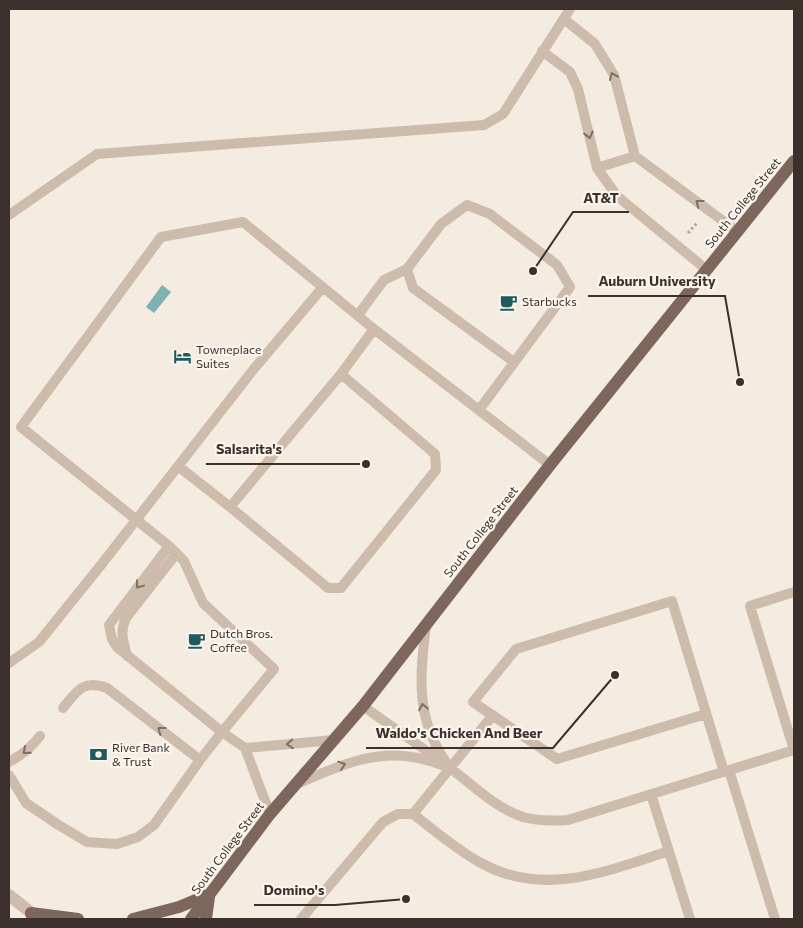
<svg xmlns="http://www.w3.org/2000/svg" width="803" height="928" viewBox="0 0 803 928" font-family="Commissioner,sans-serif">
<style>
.water{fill:#7fb0b2}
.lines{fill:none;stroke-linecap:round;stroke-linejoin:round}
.path{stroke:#b9a596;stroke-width:3;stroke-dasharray:2.5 2.5;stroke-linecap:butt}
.service{stroke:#cdbbac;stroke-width:10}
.tertiary{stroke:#cdbbac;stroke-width:12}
.primary{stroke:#7d675c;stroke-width:12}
.oneway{stroke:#7d6f65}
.labels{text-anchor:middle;stroke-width:4.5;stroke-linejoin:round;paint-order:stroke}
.street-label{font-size:12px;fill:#3b302b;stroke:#fbf5ee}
.poi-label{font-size:12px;fill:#3b302b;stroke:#fbf5ee;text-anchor:start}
.leader{fill:none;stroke:#3b302b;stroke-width:2}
.callout-dot{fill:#3b302b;stroke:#fbf5ee;stroke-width:2}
.callout-label{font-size:14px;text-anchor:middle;font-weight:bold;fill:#3b302b;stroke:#fbf5ee;stroke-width:4.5;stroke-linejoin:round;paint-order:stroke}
</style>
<rect width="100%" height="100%" fill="#f4ebe1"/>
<path class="water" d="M 162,285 L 171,292 L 154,313 L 146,307 Z"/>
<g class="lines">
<path class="path" d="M 688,233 L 697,223"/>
<path class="service" d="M 564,19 L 595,44 L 614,75 L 635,156 L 738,232
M 542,51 L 570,72 L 578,89 L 597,168 L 617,196 L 707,270
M 597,168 L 635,156
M 9,215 L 97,154 L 484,125 L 503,114 L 570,9
M 407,269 L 413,288 L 514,362
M 358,315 L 384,280 L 407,269 L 441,224 L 467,205 L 490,214 L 557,265 L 570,287 L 479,410
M 341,374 L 435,454 L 436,470 L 341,588 L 328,588 L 230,507 L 341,374 L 374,329
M 178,466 L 230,507
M 169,546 L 109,625 L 112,639 L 117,647 L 222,732 L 274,669 L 203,603 L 184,561 L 169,546 L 21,427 L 161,237 L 243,222 L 374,329 L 550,465
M 426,625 C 420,675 415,718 446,762
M 127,656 C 124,643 119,632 126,618 L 176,554
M 9,663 L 39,642 L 101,565 L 253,370 L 323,287
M 363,706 C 392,727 422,747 450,768 C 473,785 495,808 523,817 C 537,821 553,821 568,820 L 794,750 L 750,606 L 794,592
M 63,708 C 77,691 83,679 107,688 L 200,760
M 706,714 L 557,759 L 473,702 L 516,649 L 672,601 L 724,772
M 493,715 L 413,814 C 435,831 457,850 481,863 C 544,898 607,871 669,851
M 245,748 L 334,740
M 9,762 C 22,755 31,748 40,736
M 729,770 L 775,919
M 9,775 L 26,803 L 57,824 L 87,842 L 117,844 L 138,837 L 154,825 L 200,760 L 222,732 L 245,748 L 270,814
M 297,784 C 334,768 371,750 412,757 C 422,758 433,762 442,765
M 651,794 L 690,919
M 301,919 L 383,822 L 398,814 L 413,814"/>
<path class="tertiary" d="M 9,895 L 39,919"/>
<path class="primary" d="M 33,919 L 31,913 L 78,919
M 133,919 L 179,907 L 210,894
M 191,919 L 270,814 L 363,706 L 550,465 L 794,161
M 206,919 L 209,897"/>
</g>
<defs><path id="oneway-chevron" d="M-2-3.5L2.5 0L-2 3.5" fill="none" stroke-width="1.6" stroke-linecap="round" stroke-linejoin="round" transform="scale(1.25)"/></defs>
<g class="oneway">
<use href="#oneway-chevron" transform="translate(613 76) rotate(-113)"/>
<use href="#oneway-chevron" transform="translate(589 135) rotate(76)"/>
<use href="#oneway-chevron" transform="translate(699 203) rotate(-143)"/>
<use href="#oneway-chevron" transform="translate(139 585) rotate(127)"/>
<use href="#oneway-chevron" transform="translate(423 707) rotate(-101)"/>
<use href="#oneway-chevron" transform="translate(161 730) rotate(-143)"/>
<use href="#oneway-chevron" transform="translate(290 744) rotate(176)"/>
<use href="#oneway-chevron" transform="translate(26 751) rotate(140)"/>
<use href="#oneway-chevron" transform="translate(342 765) rotate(-19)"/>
</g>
<defs>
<symbol id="cafe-bare" viewBox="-9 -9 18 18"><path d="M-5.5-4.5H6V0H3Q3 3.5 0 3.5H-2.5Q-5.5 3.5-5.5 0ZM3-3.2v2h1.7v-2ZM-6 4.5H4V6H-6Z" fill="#1f5a5e" stroke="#fbf5ee" stroke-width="2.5" paint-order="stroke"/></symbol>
<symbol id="hotel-bare" viewBox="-9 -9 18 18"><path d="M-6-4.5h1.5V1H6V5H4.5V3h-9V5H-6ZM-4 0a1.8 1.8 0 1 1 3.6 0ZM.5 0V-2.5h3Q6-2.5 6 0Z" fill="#1f5a5e" stroke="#fbf5ee" stroke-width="2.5" paint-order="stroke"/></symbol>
<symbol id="bank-bare" viewBox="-9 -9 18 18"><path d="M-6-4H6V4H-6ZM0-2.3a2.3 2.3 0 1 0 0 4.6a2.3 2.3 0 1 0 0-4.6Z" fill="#1f5a5e" stroke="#fbf5ee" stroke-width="2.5" paint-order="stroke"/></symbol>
</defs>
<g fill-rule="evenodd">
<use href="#cafe-bare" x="496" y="290" width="25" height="25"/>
<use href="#hotel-bare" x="170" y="344" width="25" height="25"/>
<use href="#cafe-bare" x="184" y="628" width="25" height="25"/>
<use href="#bank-bare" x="86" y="742" width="25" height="25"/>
</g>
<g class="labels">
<g class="street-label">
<text transform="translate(743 203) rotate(-51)" y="4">South College Street</text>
<text transform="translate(481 532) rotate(-52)" y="4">South College Street</text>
<text transform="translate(228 848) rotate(-53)" y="4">South College Street</text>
</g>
<g class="poi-label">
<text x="522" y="306">Starbucks</text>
<text x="196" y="354">Towneplace<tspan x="196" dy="14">Suites</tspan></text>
<text x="210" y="638">Dutch Bros.<tspan x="210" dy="14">Coffee</tspan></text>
<text x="112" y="752">River Bank<tspan x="112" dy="14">&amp; Trust</tspan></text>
</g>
</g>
<path class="leader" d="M533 271L573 212H629M740 382L725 296H588M366 464L292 464H206M615 675L553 748H366M406 899L335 905H254"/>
<g class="callout-dot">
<circle cx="533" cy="271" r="5"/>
<circle cx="740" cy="382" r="5"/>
<circle cx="366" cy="464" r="5"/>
<circle cx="615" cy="675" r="5"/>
<circle cx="406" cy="899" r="5"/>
</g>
<g class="callout-label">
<text x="601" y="203">AT&amp;T</text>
<text x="657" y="286">Auburn University</text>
<text x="249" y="454">Salsarita's</text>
<text x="459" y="738">Waldo's Chicken And Beer</text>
<text x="294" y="895">Domino's</text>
</g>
<rect width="803" height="928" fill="none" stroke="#3b302b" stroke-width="20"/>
</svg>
